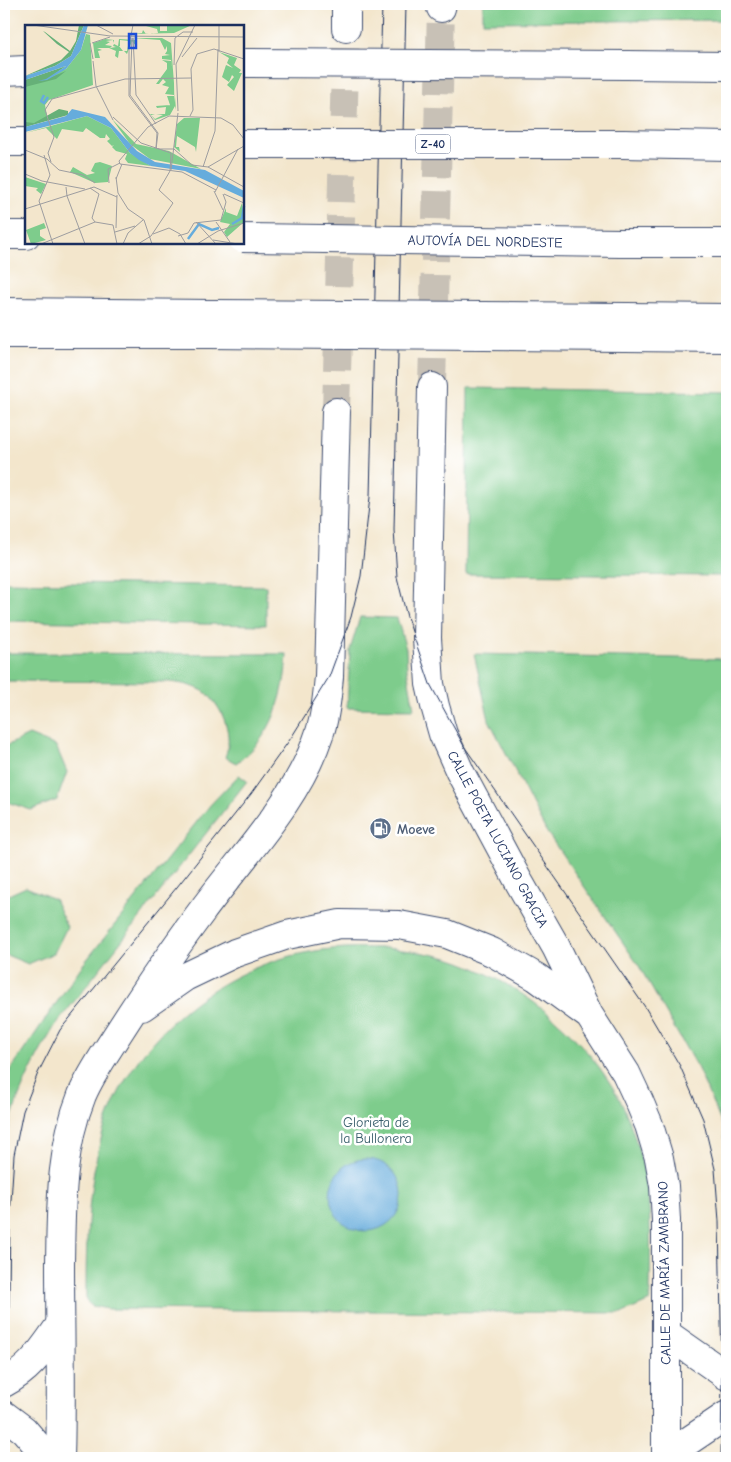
<svg xmlns="http://www.w3.org/2000/svg" width="731" height="1462" viewBox="0 0 731 1462" font-family="'Comic Neue',sans-serif">
<style>
.green{fill:#7ecc8c;stroke:#4c7e75}
.water{fill:#66acdc;stroke:#406e9d}
.lines{fill:none;stroke-linecap:round;stroke-linejoin:round}
.secondary-tunnel{stroke:#c8c1b6;stroke-width:28;stroke-dasharray:28 14;stroke-linecap:butt}
.minor-casing{stroke:#3b4a6e;stroke-width:30}
.secondary-casing{stroke:#3b4a6e;stroke-width:30}
.motorway-casing{stroke:#3b4a6e;stroke-width:30}
.minor{stroke:#fff;stroke-width:28}
.secondary{stroke:#fff;stroke-width:28}
.motorway{stroke:#fff;stroke-width:28}
.tram{stroke:#1b2f5e;stroke-width:1}
.motorway-bridge-casing{stroke:#3b4a6e;stroke-width:30;stroke-linecap:butt}
.motorway-bridge{stroke:#fff;stroke-width:28}
.labels{text-anchor:middle;stroke-width:5;stroke-linejoin:round;paint-order:stroke}
.shield{fill:#fff;stroke:#5f6d8e;stroke-width:1}
.shield-label{font-size:12px;font-weight:bold;fill:#1b2f5e}
.street-label{font-size:14px;fill:#1b2f5e;stroke:#fff}
.service-label{font-size:14px;font-weight:bold;fill:#4e5e75;stroke:#fff;text-anchor:start}
.park-label{font-size:14px;fill:#395e6c;stroke:#fff}
.inset-river{fill:none;stroke:#66acdc;stroke-width:2.5}
.inset-road{fill:none;stroke:#9d9da0;stroke-width:1}
.view{fill:#1d4ed8;fill-opacity:0.15;stroke:#1d4ed8;stroke-width:2.5}
.inset-edge{fill:none;stroke:#1b2f5e;stroke-width:2.5}
</style>
<rect width="100%" height="100%" fill="#fff"/>
<filter id="ink" filterUnits="userSpaceOnUse"><feTurbulence type="fractalNoise" baseFrequency=".02" numOctaves="2"/><feDisplacementMap in="SourceGraphic" scale="10" xChannelSelector="R" yChannelSelector="G"/><feConvolveMatrix kernelMatrix="1 2 1 2 8 2 1 2 1" color-interpolation-filters="sRGB"/></filter>
<filter id="wash" filterUnits="userSpaceOnUse"><feTurbulence type="fractalNoise" baseFrequency=".0096" numOctaves="4" result="noise"/><feDisplacementMap in="SourceGraphic" scale="20" xChannelSelector="R" yChannelSelector="G"/><feGaussianBlur stdDeviation="1.12" result="paint"/><feColorMatrix in="noise" values="0 0 0 0 0 0 0 0 0 0 0 0 0 0 0 0 0 1.4 0 .05"/><feComposite in="paint" operator="in"/></filter>
<g filter="url(#wash)">
<rect width="100%" height="100%" fill="#f3e6cc"/>
<path class="green" d="M 483,4 L 727,4 L 727,20 L 483,22 Z
M 468,388 L 727,392 L 727,576 L 466,574 Z
M 4,582 L 266,586 L 266,625 L 4,621 Z
M 360,617 L 397,618 L 406,649 L 407,669 L 414,709 L 347,708 L 350,650 Z
M 4,653 L 287,654 C 285,696 272,739 236,763 L 225,757 C 234,735 223,708 206,693 C 197,686 180,683 169,682 L 4,681 Z
M 474,654 L 727,659 L 727,1162 L 723,1127 L 698,1069 L 639,966 L 546,831 L 489,720 Z
M 29,735 L 56,746 L 67,772 L 57,800 L 31,810 L 4,801 L 4,747 Z
M 239,775 L 247,781 L 55,1026 C 31,1066 8,1110 4,1158 L 4,1081 L 7,1075 L 81,967 L 211,804 Z
M 26,887 L 54,899 L 67,927 L 54,953 L 28,964 L 4,954 L 4,897 Z
M 385,948 C 410,951 436,953 460,962 C 526,987 586,1037 620,1100 C 631,1122 639,1148 644,1172 C 653,1214 650,1258 650,1301 L 623,1313 L 108,1309 L 92,1306 L 86,1301 C 86,1246 87,1192 101,1139 C 128,1036 226,958 332,949 C 350,947 368,948 385,948 Z"/>
<path class="water" d="M330 1195a36 36 0 1 1 72 0a36 36 0 1 1-72 0Z"/>
</g>
<g filter="url(#ink)">
<g class="lines">
<path class="secondary-tunnel" d="M 432,387 L 441,8
M 336,412 L 346,28"/>
<defs>
<path id="minor" d="M 667,1334 L 727,1376
M 4,1383 C 32,1368 42,1350 60,1325
M 4,1415 L 24,1430 L 48,1458
M 666,1456 L 727,1415"/>
<path id="secondary" d="M 346,4 L 346,28
M 441,8 L 442,4
M 432,387 L 427,638 L 430,684 L 435,706 L 443,734 L 460,772 L 519,882 L 556,947 L 589,1015 L 626,1073 L 639,1101 L 649,1125 L 659,1158 L 664,1186 L 666,1220 L 666,1458
M 142,1007 L 185,977 L 235,953 L 287,935 L 340,924 L 399,925 L 447,934 L 492,952 L 536,977 L 587,1014
M 60,1458 C 62,1394 60,1329 60,1264 C 61,1206 60,1150 82,1095 C 91,1074 105,1054 117,1035 C 144,993 172,951 202,911 C 244,854 298,800 320,732 C 326,714 327,695 329,677 L 336,412"/>
<path id="motorway" d="M 626,65 L 727,66
M 4,71 L 26,70
M 4,142 L 26,142
M 623,144 L 727,146
M 4,235 L 26,235
M 621,243 L 727,243
M 4,312 L 211,314
M 626,317 L 727,318
M 4,334 L 210,334
M 625,337 L 727,338"/>
</defs>
<use href="#minor" class="minor-casing"/>
<use href="#secondary" class="secondary-casing"/>
<use href="#motorway" class="motorway-casing"/>
<use href="#minor" class="minor"/>
<use href="#secondary" class="secondary"/>
<use href="#motorway" class="motorway"/>
<path class="tram" d="M 406,4 L 394,530 L 397,577 L 407,617 L 430,684 L 464,746 L 645,1007 L 680,1066 L 703,1119 L 715,1169 L 719,1221 L 722,1372 L 721,1458
M 7,1458 L 10,1216 L 14,1155 L 23,1111 L 38,1073 L 60,1030 L 177,887 L 251,794 L 291,738 L 329,677 L 351,617 L 361,576 L 370,497 L 382,4"/>
<defs>
<path id="motorway-bridge" d="M 242,63 L 626,65
M 242,144 L 623,144
M 242,238 L 621,243
M 211,314 L 626,317
M 210,334 L 625,337"/>
</defs>
<use href="#motorway-bridge" class="motorway-bridge-casing"/>
<use href="#motorway-bridge" class="motorway-bridge"/>
</g>
</g>
<defs>
<symbol id="fuel-disc" viewBox="-11 -11 22 22"><circle r="9.5" fill="#5c6f8a" stroke="#fff"/><path d="M-5.5-6h7V0h2V4h1.3V-2.5L3-4.5l.8-.8L6-3V5H2.5V1h-1V6h-7ZM-4.2-4.7v3.2H.2V-4.7Z" fill="#fff"/></symbol>
</defs>
<g fill-rule="evenodd">
<use href="#fuel-disc" x="368" y="816" width="25" height="25"/>
</g>
<g class="labels">
<rect class="shield" x="415.5" y="134.5" width="35" height="19" rx="4"/>
<g class="shield-label">
<text x="433" y="148">Z-40</text>
</g>
<g class="street-label">
<text transform="translate(485 241) rotate(1)" y="5">AUTOVÍA DEL NORDESTE</text>
<text transform="translate(498 839) rotate(62)" y="5">CALLE POETA LUCIANO GRACIA</text>
<text transform="translate(664 1273) rotate(-91)" y="5">CALLE DE MARÍA ZAMBRANO</text>
</g>
<g class="service-label">
<text x="397" y="834">Moeve</text>
</g>
<g class="park-label">
<text x="376" y="1127">Glorieta de<tspan x="376" dy="16">la Bullonera</tspan></text>
</g>
</g>
<g transform="translate(25 25)">
<rect width="219" height="219" fill="#f3e6cc"/>
<path d="M 135,0 L 135,6 L 142,6 L 142,0 L 167,0 L 149,8 L 109,9 L 117,8 L 118,5 L 121,9 L 133,8 L 132,4 L 121,1 ZM 61,9 L 65,10 L 68,60 L 24,75 L 20,80 L 23,95 L 0,102 L 0,55 L 41,44 L 56,25 ZM 108,13 L 137,13 L 146,18 L 151,85 L 150,81 L 145,90 L 130,95 L 125,89 L 130,89 L 126,90 L 130,94 L 138,90 L 131,89 L 140,89 L 141,82 L 132,83 L 131,81 L 145,80 L 146,83 L 142,71 L 149,71 L 150,77 L 149,58 L 149,70 L 140,69 L 144,62 L 137,60 L 141,57 L 138,54 L 134,59 L 131,59 L 142,44 L 142,38 L 137,35 L 146,36 L 148,47 L 146,35 L 137,34 L 137,31 L 145,30 L 140,29 L 142,26 L 142,21 L 140,25 L 135,15 ZM 80,14 L 89,15 L 89,18 L 88,15 L 81,16 L 85,17 L 80,20 L 87,21 L 85,23 L 91,22 L 88,21 L 89,19 L 93,21 L 94,14 L 111,15 L 111,21 L 107,16 L 102,29 L 99,26 L 102,26 L 104,16 L 95,15 L 95,21 L 100,21 L 94,21 L 98,26 L 94,26 L 93,33 L 90,31 L 91,26 L 84,23 L 72,23 L 77,25 L 73,26 L 75,33 L 70,33 L 68,18 ZM 194,27 L 212,33 L 209,40 L 216,45 L 214,48 L 217,48 L 209,66 L 202,60 L 209,52 L 207,50 L 204,57 L 197,52 L 201,40 L 208,43 L 202,38 L 204,33 ZM 62,91 L 86,103 L 105,128 L 126,141 L 103,138 L 100,134 L 102,129 L 91,126 L 87,122 L 89,120 L 87,121 L 82,116 L 85,114 L 81,109 L 80,113 L 75,113 L 61,103 L 58,107 L 37,104 L 32,114 L 21,103 L 0,108 ZM 159,93 L 175,93 L 171,127 L 170,122 L 152,111 L 151,122 L 154,122 L 155,127 L 149,122 L 152,99 ZM 87,94 L 111,119 L 144,126 L 176,144 L 125,134 L 105,119 ZM 75,137 L 87,141 L 83,157 L 70,158 L 45,147 L 48,142 L 62,150 L 70,148 L 66,146 L 70,138 ZM 0,152 L 21,159 L 16,169 L 11,165 L 13,163 L 0,161 ZM 217,178 L 219,197 L 202,212 L 199,207 L 205,199 L 195,197 L 201,183 L 201,187 L 212,191 ZM 19,198 L 21,203 L 15,205 L 15,211 L 21,215 L 6,219 L 1,205 Z" fill="#7ecc8c"/>
<path d="M 54,0 L 59,0 L 46,31 L 30,41 L 0,51 L 36,35 L 44,27 L 32,19 L 18,6 L 10,2 L 20,7 L 45,26 L 51,16 ZM 41,41 L 24,53 L 41,46 L 31,54 L 0,62 L 0,55 ZM 34,84 L 43,86 L 43,90 L 0,102 L 0,97 L 9,98 Z" fill="#66b078"/>
<path d="M 59,0 L 63,0 L 56,25 L 41,44 L 22,55 L 13,56 L 21,54 L 41,41 L 0,55 L 0,51 L 30,41 L 46,31 ZM 47,84 L 80,92 L 112,126 L 130,137 L 180,145 L 219,166 L 219,173 L 160,146 L 126,141 L 114,135 L 105,128 L 86,103 L 62,91 L 0,107 L 0,102 L 41,91 Z" fill="#66acdc"/>
<path class="inset-river" d="M 19,70 L 16,76 L 19,78 L 23,72M 207,199 L 217,193 L 219,181M 163,214 L 174,199 L 187,205 L 194,203"/>
<path class="inset-road" d="M 8,0 L 85,11 L 219,12M 71,0 L 88,9M 108,0 L 104,21 L 104,71 L 132,108 L 131,123 L 146,128 L 145,146 L 134,165 L 148,178 L 126,211 L 113,219M 107,13 L 105,70 L 133,108 L 131,124M 108,13 L 111,70 L 131,99M 65,18 L 68,34M 67,18 L 85,12M 194,27 L 194,0M 157,32 L 172,13M 68,36 L 71,61 L 88,95M 149,40 L 150,13 L 158,7 L 168,7M 153,86 L 151,39 L 170,0M 165,91 L 168,85 L 166,44 L 172,29 L 189,24 L 219,34M 88,92 L 116,118 L 134,124 L 149,124 L 167,140 L 183,142M 0,125 L 22,134 L 34,145 L 58,150 L 70,158M 19,130 L 25,150 L 14,176 L 28,219M 26,137 L 23,128 L 29,112 L 20,85 L 27,74 L 100,54 L 166,53M 178,142 L 190,106 L 193,24M 183,142 L 219,121M 183,142 L 219,162M 146,145 L 153,88M 0,149 L 17,156 L 60,164M 91,152 L 93,168 L 103,184 L 119,195 L 127,219M 91,154 L 97,139M 84,158 L 83,144 L 95,138M 41,162 L 42,171 L 60,219M 65,163 L 74,169 L 67,193 L 70,197M 191,165 L 157,147 L 95,139 L 94,136 L 123,102 L 144,91 L 196,93 L 208,100 L 219,114M 189,166 L 198,185M 190,167 L 213,124M 199,169 L 219,178M 0,184 L 69,162 L 92,172M 171,197 L 191,219M 191,197 L 205,217M 91,203 L 92,170M 90,207 L 110,201M 128,209 L 144,203 L 155,209 L 161,219M 153,211 L 163,208 L 169,198 L 196,195 L 201,177 L 198,169M 188,215 L 213,219M 16,219 L 70,197 L 88,200 L 92,219M 98,219 L 103,208 L 118,195M 172,219 L 193,206 L 219,198"/>
<path class="view" d="M 104,9 L 111,9 L 111,23 L 104,23 Z"/>
<rect width="219" height="219" class="inset-edge"/>
</g>
<rect width="731" height="1462" fill="none" stroke="#fff" stroke-width="20"/>
</svg>
